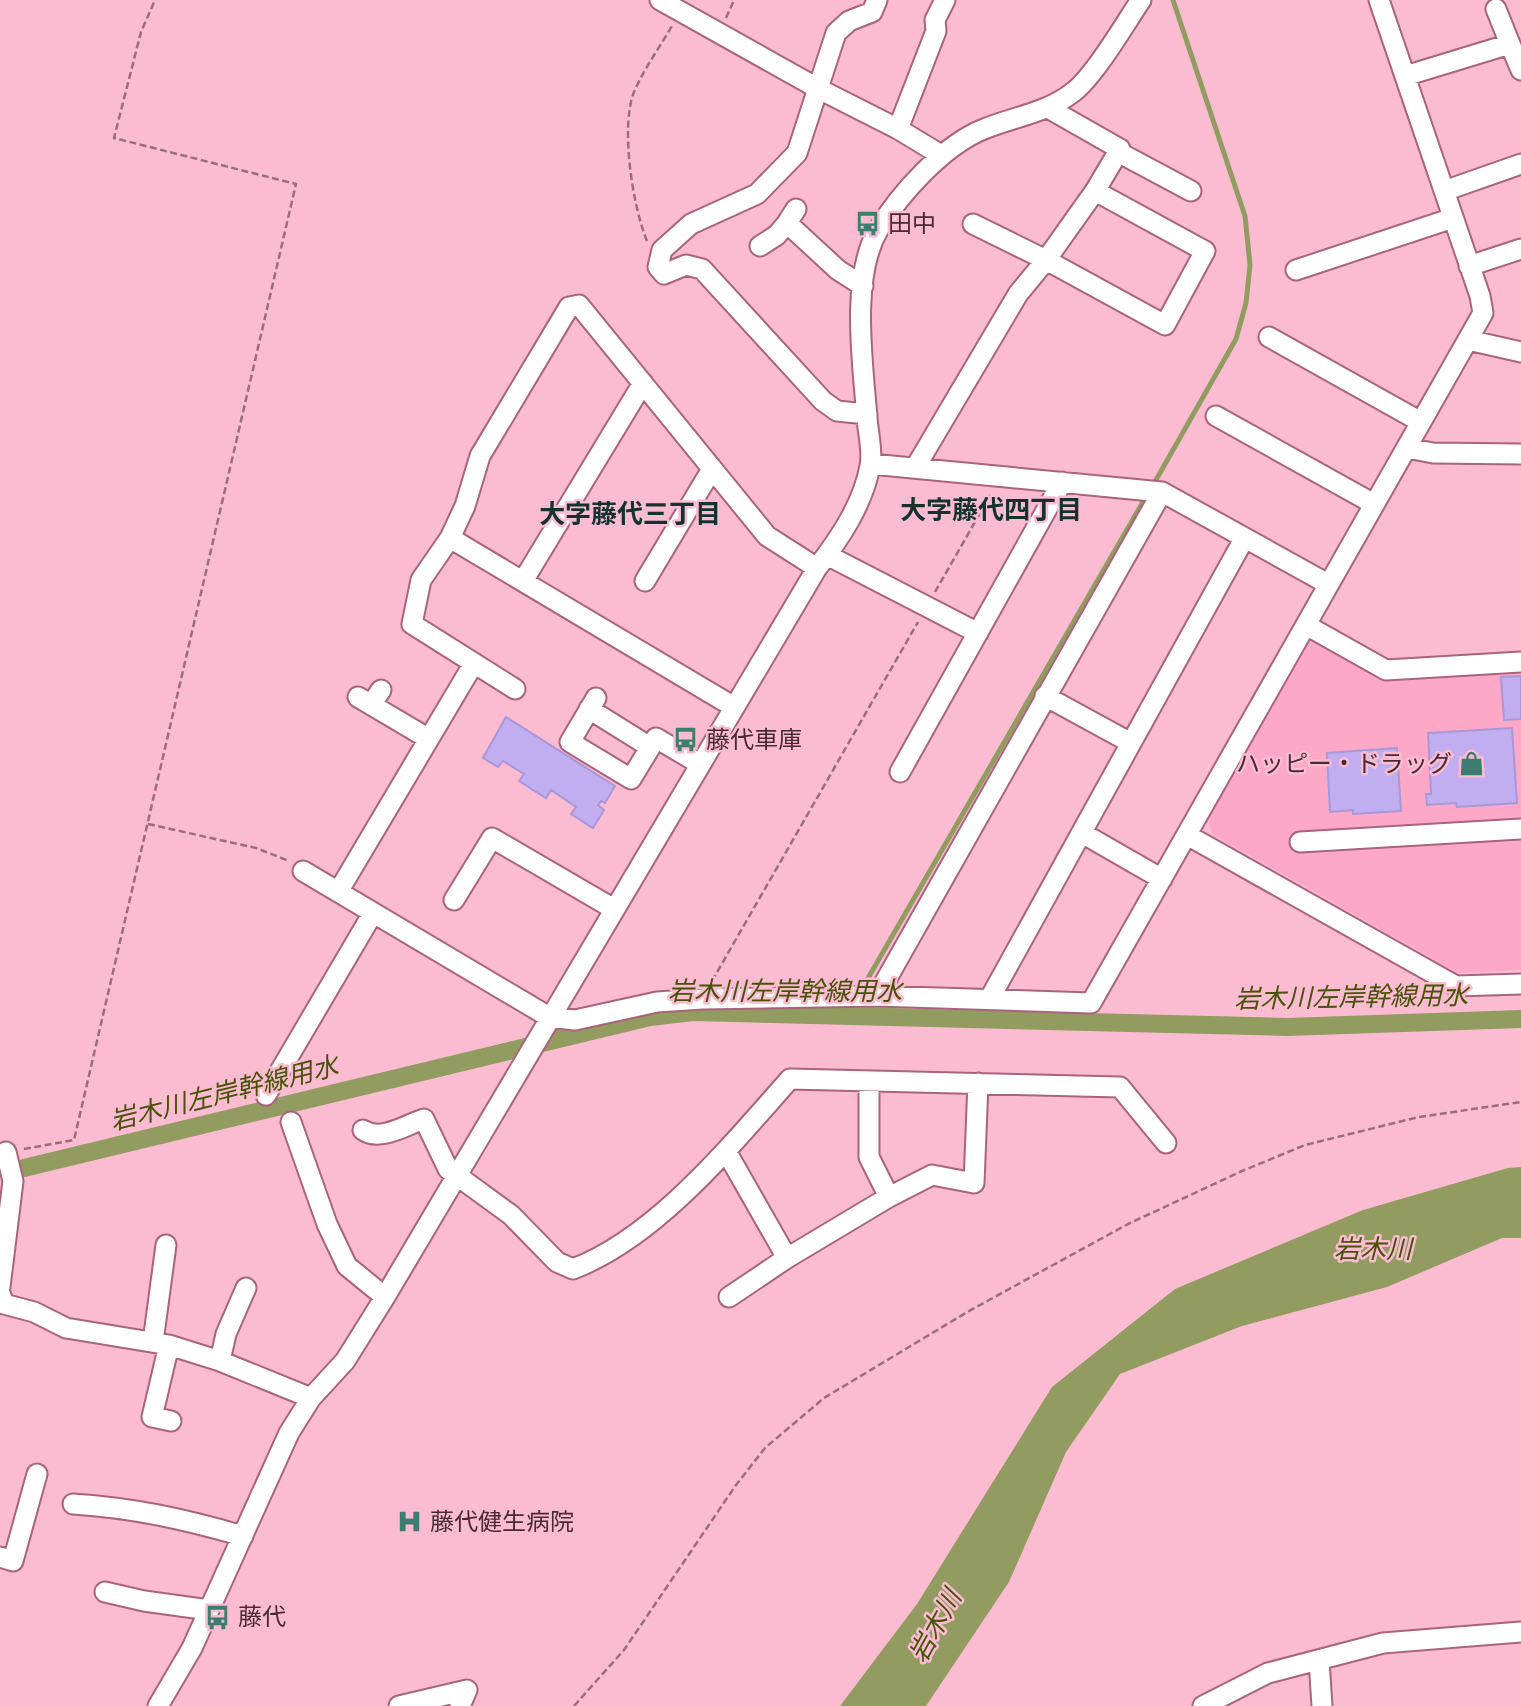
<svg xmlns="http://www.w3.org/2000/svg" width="1521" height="1706" viewBox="0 0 1521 1706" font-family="'DejaVu Sans','Noto Sans JP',sans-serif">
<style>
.built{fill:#fda8c6}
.water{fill:#929c60}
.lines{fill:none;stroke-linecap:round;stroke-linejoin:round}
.stream{stroke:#929c60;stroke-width:5}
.canal{stroke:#929c60;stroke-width:18}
.building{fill:#c1aef1;stroke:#a997d8;stroke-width:2}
.minor-casing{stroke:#a9637d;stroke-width:23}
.path{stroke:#9b6e7d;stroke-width:2.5;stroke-dasharray:7 3.5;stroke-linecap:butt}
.minor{stroke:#fff;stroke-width:19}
.labels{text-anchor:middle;stroke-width:5;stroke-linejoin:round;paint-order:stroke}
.poi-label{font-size:24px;fill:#482a35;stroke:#fbbcd1;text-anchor:start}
.neighbourhood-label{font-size:26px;font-weight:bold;fill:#13332c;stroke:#fbbcd1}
.water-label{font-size:26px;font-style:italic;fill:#495209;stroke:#fbbcd1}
</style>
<rect width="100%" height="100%" fill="#fbbcd1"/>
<path class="built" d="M 1308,638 L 1382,678 L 1521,670 L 1521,970 L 1458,973 L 1212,834 L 1207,814 Z"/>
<path class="water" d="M 1521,1167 L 1521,1238 L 1502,1238 L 1387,1287 L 1242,1326 L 1120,1374 L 1066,1452 L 1009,1582 L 926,1706 L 840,1706 L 917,1604 L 1052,1387 L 1175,1289 L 1363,1210 L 1508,1168 Z"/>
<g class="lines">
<path class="stream" d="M 1152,487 L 1236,339 L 1246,303 L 1250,265 L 1245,216 L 1173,0
M 860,992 L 1147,495"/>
<path class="canal" d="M 24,1168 L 650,1017 L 693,1012 L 1287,1027 L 1521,1019"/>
</g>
<path class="building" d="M 1521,676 L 1521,719 L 1504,720 L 1501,677 Z
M 506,717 L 615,786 L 605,803 L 601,801 L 598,805 L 604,810 L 593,828 L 571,814 L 576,807 L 551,790 L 546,798 L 519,781 L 524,774 L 503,761 L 498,767 L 483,758 Z
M 1512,728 L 1517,803 L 1457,807 L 1456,803 L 1427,805 L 1426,794 L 1431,794 L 1428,733 Z
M 1397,748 L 1401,811 L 1353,814 L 1353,810 L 1330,812 L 1327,753 Z"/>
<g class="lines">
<defs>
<path id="minor" d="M 660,0 L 819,89 L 898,129 L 941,155
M 1496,9 L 1510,44
M 1405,76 L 1510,44 L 1521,70
M 898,129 L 936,31 L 935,20 L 945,0
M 1118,152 L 1191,191
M 1444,191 L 1521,164
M 796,209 L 787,223 L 838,270 L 863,286
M 973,224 L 1046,260 L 1165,325 L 1205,251 L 1095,191
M 760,246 L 777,235 L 787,223
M 1469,266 L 1521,249
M 1296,270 L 1453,218
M 1269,337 L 1421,422
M 1468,340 L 1521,352
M 867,414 L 837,411 L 823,401 L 702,269 L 686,265 L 664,274 L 658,267 L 662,250 L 691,224 L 757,194 L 797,153 L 836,33 L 849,21 L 872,12 L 877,0
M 1216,416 L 1374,504
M 1407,448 L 1433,453 L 1521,454
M 871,464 L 1162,492 L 1328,584
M 915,468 L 1018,294 L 1046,260 L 1095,191 L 1120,149 L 1048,108
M 450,538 L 734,707
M 827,555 L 978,633
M 523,581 L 643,383
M 645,581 L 712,469
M 1313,629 L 1386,670 L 1521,662
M 515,689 L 412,624 L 421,580 L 450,538 L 465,506 L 480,456 L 569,307 L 579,305 L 767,536 L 817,568
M 1045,696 L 1131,743
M 358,697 L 429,739
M 596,698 L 570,742 L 631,779 L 656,738 L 700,764
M 371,705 L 381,690
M 589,709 L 650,747
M 900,772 L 1062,482
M 1082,833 L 1162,879
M 1187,835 L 1456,986 L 1521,984
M 1300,842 L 1521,829
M 303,871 L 549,1017 L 575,1020 L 657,1002 L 702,999 L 877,996 L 1091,1003 L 1483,313 L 1480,296 L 1379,0
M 338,892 L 474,663
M 454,900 L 492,838 L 614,909
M 877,996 L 1162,492
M 990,998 L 1244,539
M 869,1081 L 869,1157 L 889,1197
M 266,1095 L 373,913
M 291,1122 L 327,1224 L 347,1266 L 385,1297
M 363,1130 C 380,1142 406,1125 424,1119 L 448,1169 L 511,1215 L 557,1262 L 573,1269 C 657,1237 731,1145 790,1079 L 1120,1087 L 1166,1143
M 726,1151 L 787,1258
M 0,1287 L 13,1181 L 6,1152
M 0,1293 L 4,1304 L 34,1312 L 66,1328 L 169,1345 L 220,1361 L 311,1398
M 729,1297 L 787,1258 L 889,1197 L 932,1175 L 974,1183 L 978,1083
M 153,1342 L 166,1245
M 169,1345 L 152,1417 L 171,1421
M 220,1361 L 226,1334 L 246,1288
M 73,1504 C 134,1508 184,1519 243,1536
M 0,1557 L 13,1561 L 37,1474
M 105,1592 L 144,1601 L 209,1610
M 1319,1660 L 1322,1706
M 158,1706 L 192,1648 L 289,1433 L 311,1398 L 345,1361 L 385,1297 L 817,568 C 840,538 863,504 870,466 C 873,451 868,433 867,418 C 863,364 850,279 878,230 C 900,193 944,145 984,129 C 1013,117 1046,113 1072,93 C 1094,77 1124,25 1141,0
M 399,1706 L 467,1690 L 460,1706
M 1203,1706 L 1268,1673 L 1383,1643 L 1521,1632"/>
</defs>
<use href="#minor" class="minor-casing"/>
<path class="path" d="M 726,18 L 734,0
M 647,241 C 633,207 620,128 634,92 C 644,69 659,48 672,26
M 935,592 L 991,494
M 148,824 L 256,848 L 289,861
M 712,981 L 918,622
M 24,1149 L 74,1140 L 296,184 L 114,138 L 141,32 L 155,0
M 574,1706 L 624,1650 L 736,1485 L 765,1448 L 824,1398 L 969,1311 L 1128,1224 L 1242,1171 L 1305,1145 L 1419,1117 L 1521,1102"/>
<use href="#minor" class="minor"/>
</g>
<defs>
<symbol id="bus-bare" viewBox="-9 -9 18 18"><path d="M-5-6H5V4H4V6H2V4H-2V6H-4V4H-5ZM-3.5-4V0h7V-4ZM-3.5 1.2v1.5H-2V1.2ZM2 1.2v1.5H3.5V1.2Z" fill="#3b7d6f" stroke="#fbbcd1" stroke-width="2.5" paint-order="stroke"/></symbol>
<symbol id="shop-bare" viewBox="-9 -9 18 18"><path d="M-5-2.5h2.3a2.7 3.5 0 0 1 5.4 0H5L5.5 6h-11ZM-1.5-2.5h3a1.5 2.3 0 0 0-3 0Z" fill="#3b7d6f" stroke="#fbbcd1" stroke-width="2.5" paint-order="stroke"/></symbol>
<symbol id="hospital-bare" viewBox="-9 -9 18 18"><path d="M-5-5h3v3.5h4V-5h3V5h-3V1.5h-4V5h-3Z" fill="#3b7d6f" stroke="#fbbcd1" stroke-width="2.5" paint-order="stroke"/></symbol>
</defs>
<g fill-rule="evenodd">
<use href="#bus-bare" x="850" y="206" width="35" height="35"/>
<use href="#bus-bare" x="668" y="722" width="35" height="35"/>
<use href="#shop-bare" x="1454" y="746" width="35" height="35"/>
<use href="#hospital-bare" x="392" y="1504" width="35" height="35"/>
<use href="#bus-bare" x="200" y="1600" width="35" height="35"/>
</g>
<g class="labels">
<g class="poi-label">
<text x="888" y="232">田中</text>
<text x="706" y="748">藤代車庫</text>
<text x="1452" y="772" text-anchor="end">ハッピー・ドラッグ</text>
<text x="430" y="1530">藤代健生病院</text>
<text x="238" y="1625">藤代</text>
</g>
<g class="neighbourhood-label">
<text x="991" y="519">大字藤代四丁目</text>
<text x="630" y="523">大字藤代三丁目</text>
</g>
<g class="water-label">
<text x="785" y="1000">岩木川左岸幹線用水</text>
<text transform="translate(1351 997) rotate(-1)" y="9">岩木川左岸幹線用水</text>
<text transform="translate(224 1093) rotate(-14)" y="9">岩木川左岸幹線用水</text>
<text x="1373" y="1258">岩木川</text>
<text transform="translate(935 1626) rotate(-61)" y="9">岩木川</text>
</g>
</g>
</svg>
